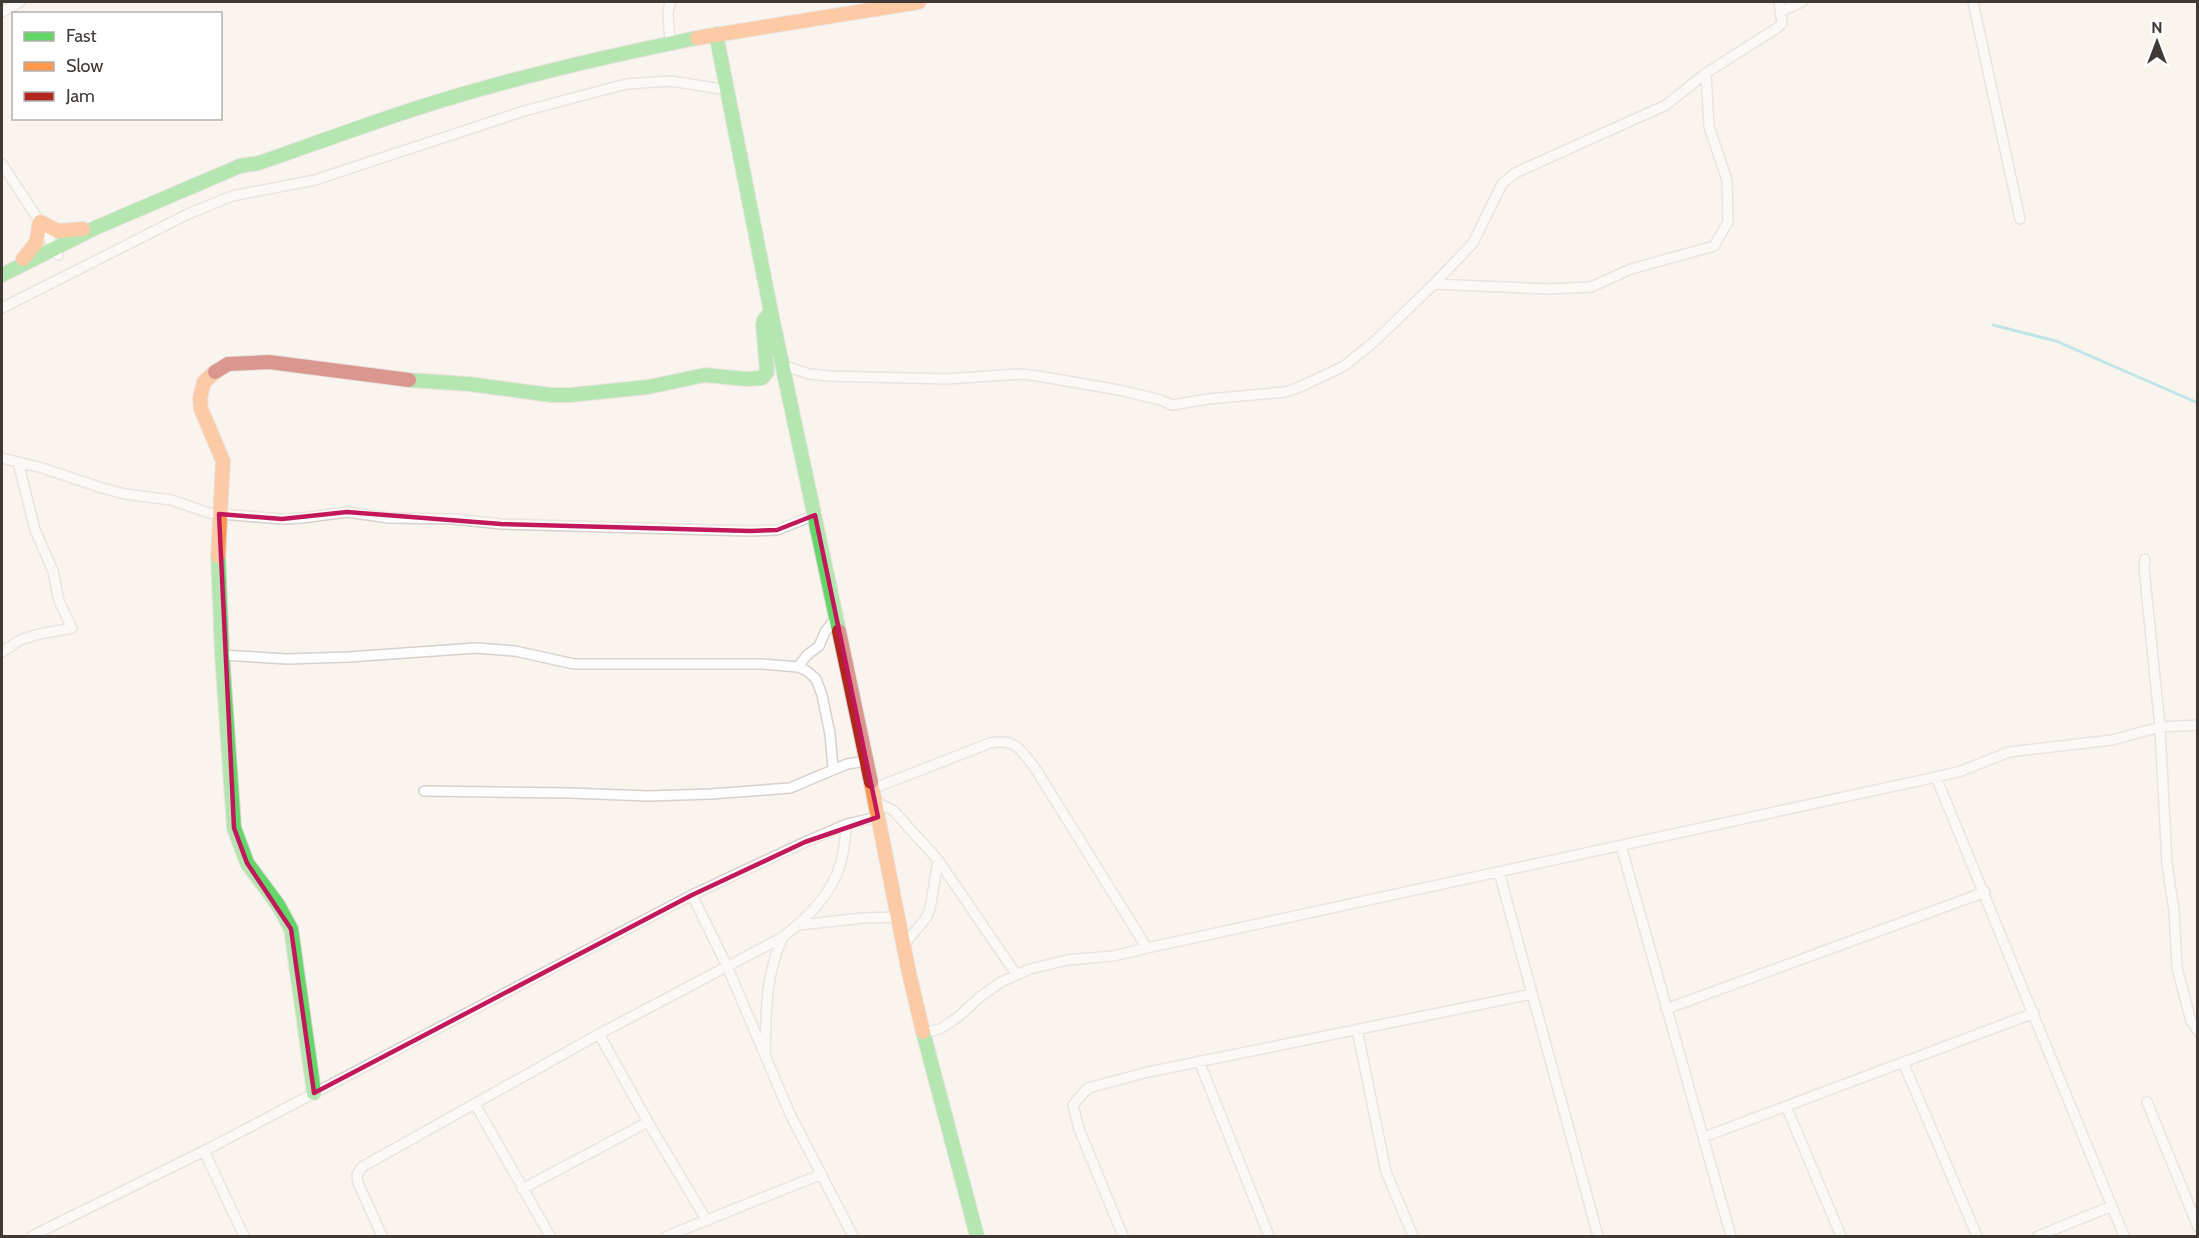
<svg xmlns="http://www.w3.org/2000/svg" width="2199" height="1238" viewBox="0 0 2199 1238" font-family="Cabin,sans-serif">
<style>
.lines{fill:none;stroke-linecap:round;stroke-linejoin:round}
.stream{stroke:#7dd0e2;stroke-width:3}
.street-casing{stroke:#d7d1cd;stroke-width:12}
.fast-casing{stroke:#d7d1cd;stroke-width:16}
.slow-casing{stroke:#d7d1cd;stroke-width:16}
.jam-casing{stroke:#d7d1cd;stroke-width:16}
.street{stroke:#fefdfd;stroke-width:9}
.fast{stroke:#63d668;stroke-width:14}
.slow{stroke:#ff974d;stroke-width:14}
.jam{stroke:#b3261e;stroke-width:14}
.marked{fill:none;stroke:#c2185b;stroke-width:4.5;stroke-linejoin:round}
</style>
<rect width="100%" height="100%" fill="#faf4ef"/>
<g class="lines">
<path class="stream" d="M 1993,325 L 2056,341 L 2198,403"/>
<defs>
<path id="street" d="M 670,2 L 668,13 L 670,43
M 1973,2 L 2020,219
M 1781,11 L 1802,2
M 2,12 L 20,2
M 2,164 L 40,222 L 58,255
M 1434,284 L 1548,289 L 1591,287 L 1631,269 L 1714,246 L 1728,222 L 1727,180 L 1709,127 L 1706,73
M 2,308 L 188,214 L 232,196 L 315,180 L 524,111 L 626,84 L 670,81 L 728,90
M 783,365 L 809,374 L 829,376 L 946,379 L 1020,374 L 1038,376 L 1119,390 L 1161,400 L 1172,405 L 1208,399 L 1285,392 L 1300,387 L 1344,366 L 1375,341 L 1434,284 L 1473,243 L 1502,184 L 1515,173 L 1666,105 L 1706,73 L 1777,28 L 1782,23 L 1779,2
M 2,458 L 42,468 L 102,488 L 125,494 L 171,500 L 209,513 L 282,519 L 302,518 L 347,512 L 389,518 L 454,519 L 501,524 L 750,531 L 777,530 L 815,515
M 2145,559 L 2144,568 L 2160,727 L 2167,864 L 2174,911 L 2177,968 L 2191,1021 L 2198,1031
M 2,652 L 20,640 L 39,634 L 72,628 L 59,601 L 53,571 L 35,530 L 18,462
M 222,655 L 287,659 L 349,657 L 476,648 L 515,651 L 574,664 L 761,664 L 798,667 L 807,671 L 816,679 L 822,695 L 830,734 L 833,769
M 798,667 L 807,655 L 819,646 L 825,632 L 836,618
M 1936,777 L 2124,1236
M 872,789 L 990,743 C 1016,738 1021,750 1035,768 L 1147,948 L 1113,956 L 1067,960 L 1030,969 L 1001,982 L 980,997 L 958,1017 L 940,1029 L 923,1033
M 424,791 L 570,793 L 648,796 L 711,794 L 790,788 L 847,764 L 866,761
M 875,802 L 893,810 L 938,860 L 1016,974
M 1621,846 L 1731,1236
M 1499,872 L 1598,1236
M 692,895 L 727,966 L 790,1114 L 853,1236
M 799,925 L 863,918 L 897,917
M 903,946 L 926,918 L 930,909 L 938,860
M 1147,948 L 1936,777 L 1961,771 L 2009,752 L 2112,740 L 2160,727 L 2198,725
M 1666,1009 L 1985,892
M 1357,1029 L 1386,1172 L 1413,1236
M 599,1034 L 648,1122 L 707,1221
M 765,1055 C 766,1014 765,975 783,937
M 1199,1061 L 1269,1236
M 1903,1062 L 1977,1236
M 2147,1102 L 2198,1227
M 475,1104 L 550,1236
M 1786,1106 L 1841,1236
M 1704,1137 L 2034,1013
M 204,1151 L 244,1236
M 522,1189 L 648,1122
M 32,1236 L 204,1151 L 692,895 L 805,842 L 847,824 L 878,817
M 382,1236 L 358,1183 L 357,1175 L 362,1167 L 599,1034 L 783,937 C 808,917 832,894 841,862 C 844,850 845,837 847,824
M 667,1236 L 822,1174
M 1123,1236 L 1079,1129 L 1073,1105 L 1088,1088 L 1148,1072 L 1532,994
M 2038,1236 L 2112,1206"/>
<path id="fast" d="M 716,34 L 771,312 L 839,631
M 2,275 L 95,228 L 240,166 L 259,163 C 311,145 362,126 414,109 C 507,79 602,57 697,38
M 409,380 L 469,384 L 551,395 L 570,395 L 648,387 L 705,375 L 746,379 L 762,378 L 767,372 L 763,325 L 764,320 L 771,312
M 218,556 L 222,655 L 234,828 L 247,863 L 278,905 L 291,929 L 314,1093
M 923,1032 L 977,1236"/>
<path id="slow" d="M 697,38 L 919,2
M 23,259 L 36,243 L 40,222 L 58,231 L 83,229
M 215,372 L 204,382 L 200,398 L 201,409 L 223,461 L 218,556
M 871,782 L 909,973 L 923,1032"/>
<path id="jam" d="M 215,372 L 228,364 L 269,362 L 409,380
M 839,631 L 871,782"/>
</defs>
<use href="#street" class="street-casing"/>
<use href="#fast" class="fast-casing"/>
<use href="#slow" class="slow-casing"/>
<use href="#jam" class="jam-casing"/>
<use href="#street" class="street"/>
<use href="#fast" class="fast"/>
<use href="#slow" class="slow"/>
<use href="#jam" class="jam"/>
</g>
<path d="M0 0H2199V1238H0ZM 347,512 L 501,524 L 750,531 L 777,530 L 815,515 L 878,817 L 805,842 L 692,895 L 314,1093 L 291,929 L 247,863 L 234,828 L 219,514 L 282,519 Z" fill="#faf4ef" fill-opacity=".55" fill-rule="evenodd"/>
<path class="marked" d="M 347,512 L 501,524 L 750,531 L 777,530 L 815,515 L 878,817 L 805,842 L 692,895 L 314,1093 L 291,929 L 247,863 L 234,828 L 219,514 L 282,519 Z"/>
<rect width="2199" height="1238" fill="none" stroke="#3f3a36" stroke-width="6"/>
<rect x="12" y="12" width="210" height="108" fill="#ffffff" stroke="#b2b0af" stroke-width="1.5"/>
<rect x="24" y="32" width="30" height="9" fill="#63d668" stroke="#b2b0af" stroke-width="1.5"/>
<text x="66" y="42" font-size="18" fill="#3f3a36">Fast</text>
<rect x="24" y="62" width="30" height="9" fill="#ff974d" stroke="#b2b0af" stroke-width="1.5"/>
<text x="66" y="72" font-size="18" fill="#3f3a36">Slow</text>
<rect x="24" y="92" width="30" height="9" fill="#b3261e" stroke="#b2b0af" stroke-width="1.5"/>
<text x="66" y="102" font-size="18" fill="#3f3a36">Jam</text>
<g transform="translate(2157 42)" stroke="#ffffff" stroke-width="4.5" paint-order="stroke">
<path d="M0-4.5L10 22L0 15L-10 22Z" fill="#3f3a36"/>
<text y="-9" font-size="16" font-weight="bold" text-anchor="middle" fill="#3f3a36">N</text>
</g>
</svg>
